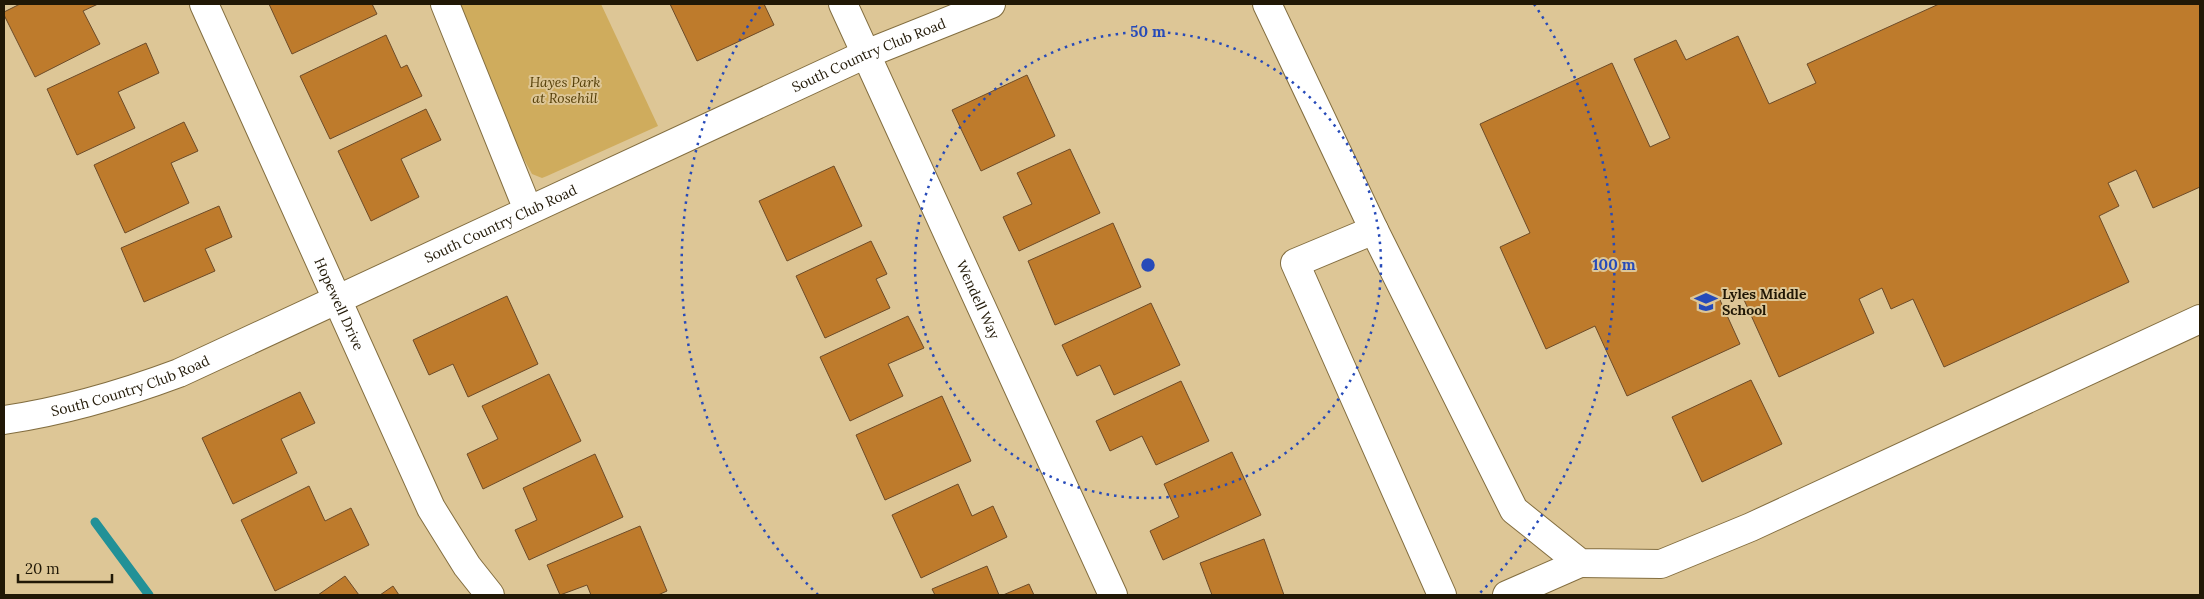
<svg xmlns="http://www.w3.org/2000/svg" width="2204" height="599" viewBox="0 0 2204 599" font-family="Lora,serif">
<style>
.green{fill:#cfac5d}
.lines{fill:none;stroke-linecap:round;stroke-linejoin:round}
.stream{stroke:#229197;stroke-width:9}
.building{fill:#be7b2c;stroke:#6d4b28}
.minor-casing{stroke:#836e40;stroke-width:30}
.minor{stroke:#fff;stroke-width:28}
.ring{fill:none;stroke:#264ab9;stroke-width:2.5;stroke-dasharray:2.5 5}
.labels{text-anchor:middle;stroke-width:4;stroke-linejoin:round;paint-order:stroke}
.street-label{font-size:14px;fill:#211806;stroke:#ddc696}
.park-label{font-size:14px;font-style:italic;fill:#553f08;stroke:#ddc696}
.poi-label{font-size:14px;font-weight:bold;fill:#211806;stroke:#ddc696;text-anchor:start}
.centre{fill:#264ab9;stroke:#ddc696;stroke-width:2.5}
.ring-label{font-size:15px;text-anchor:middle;font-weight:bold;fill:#264ab9;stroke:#ddc696;stroke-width:4;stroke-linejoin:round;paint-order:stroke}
</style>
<rect width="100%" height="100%" fill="#ddc696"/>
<path class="green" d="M 456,4 L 601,4 L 658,126 L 547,176 L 542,178 L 532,174 L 508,130 Z"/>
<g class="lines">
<path class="stream" d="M 95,522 L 149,595"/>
</g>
<path class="building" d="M 20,4 L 98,4 L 83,11 L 100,44 L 35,77 L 4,15 L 4,12 Z
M 269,4 L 372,4 L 377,14 L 292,54 Z
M 670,4 L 764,4 L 774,25 L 697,61 Z
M 1939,4 L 2200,4 L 2200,187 L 2153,208 L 2136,170 L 2108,183 L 2119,206 L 2099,216 L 2129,282 L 1944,367 L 1913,299 L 1891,309 L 1882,288 L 1859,299 L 1874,333 L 1779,377 L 1740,291 L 1720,300 L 1740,344 L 1627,396 L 1595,326 L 1546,349 L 1500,247 L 1530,233 L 1480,124 L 1612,63 L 1650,147 L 1670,138 L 1634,59 L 1676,40 L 1686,60 L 1738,36 L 1769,104 L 1816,83 L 1807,64 Z
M 386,35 L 401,68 L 407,65 L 422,96 L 330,139 L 300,76 Z
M 146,43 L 159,73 L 118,92 L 135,128 L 77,155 L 47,89 Z
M 1027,75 L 1055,136 L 981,171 L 952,110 Z
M 426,109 L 441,140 L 401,159 L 419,197 L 371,221 L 338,151 Z
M 184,122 L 198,151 L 171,163 L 189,203 L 125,233 L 94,165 Z
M 1070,149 L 1100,213 L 1019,251 L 1003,217 L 1032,204 L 1017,173 Z
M 834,166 L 862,226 L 787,261 L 759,201 Z
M 219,206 L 232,237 L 205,249 L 215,271 L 144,302 L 121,248 Z
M 1113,223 L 1141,287 L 1055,325 L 1028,261 Z
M 871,241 L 887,274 L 876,279 L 890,308 L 825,338 L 796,276 Z
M 507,296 L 538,364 L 468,397 L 453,364 L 429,375 L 413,340 Z
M 1151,303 L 1180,365 L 1114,395 L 1100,365 L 1077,376 L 1062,345 Z
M 908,316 L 924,348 L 888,364 L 903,396 L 850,421 L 820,357 Z
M 549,374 L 581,441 L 483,489 L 467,454 L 498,439 L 482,406 Z
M 1751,380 L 1782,444 L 1702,482 L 1672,417 Z
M 1181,381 L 1209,441 L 1156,465 L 1142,436 L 1110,451 L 1096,421 Z
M 300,392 L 315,423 L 281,439 L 297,473 L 233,504 L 202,438 Z
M 942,396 L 971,461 L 885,500 L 856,435 Z
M 1232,452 L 1261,515 L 1163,560 L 1150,531 L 1179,517 L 1164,484 Z
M 595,454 L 623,517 L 529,560 L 515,530 L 537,520 L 523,488 Z
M 958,484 L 972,516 L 993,506 L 1007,537 L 921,578 L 892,515 Z
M 309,486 L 325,521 L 351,508 L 369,545 L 275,591 L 241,520 Z
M 640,526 L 667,591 L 658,595 L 591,595 L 587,585 L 560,595 L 547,565 Z
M 1264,539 L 1284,595 L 1212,595 L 1200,563 Z
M 987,566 L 999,595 L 935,595 L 932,589 Z
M 345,576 L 359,595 L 318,595 Z
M 1029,584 L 1034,595 L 1003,595 Z
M 393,586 L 399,595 L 380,595 Z"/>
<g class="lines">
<defs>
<g id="minor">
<path id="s1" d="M 204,4 L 431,508 L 467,566 L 490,595"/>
<path d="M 445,4 L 528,210"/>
<path id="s2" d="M 843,4 L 1113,595"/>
<path d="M 1267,4 L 1374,230 L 1514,510 L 1580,563 L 1661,564 L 1751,527 L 2200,319"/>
<path d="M 1374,230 L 1295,263 L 1442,595"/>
<path id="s3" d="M 4,420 C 65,411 120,395 179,373 L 866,54 L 991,4"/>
<path d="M 1507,595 L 1580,563"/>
</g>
</defs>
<use href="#minor" class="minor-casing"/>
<use href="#minor" class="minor"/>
</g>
<g class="ring">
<circle cx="1148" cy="265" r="233"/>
<path d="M818 595A466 466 0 0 1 762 4M1534 4A466 466 0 0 1 1478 595"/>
</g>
<defs>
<symbol id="school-bare" viewBox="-9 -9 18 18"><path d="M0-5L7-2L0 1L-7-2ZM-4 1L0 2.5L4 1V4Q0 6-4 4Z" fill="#264ab9" stroke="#ddc696" stroke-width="2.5" paint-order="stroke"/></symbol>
</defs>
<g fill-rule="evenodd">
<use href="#school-bare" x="1690" y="286" width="32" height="32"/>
</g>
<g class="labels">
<g class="street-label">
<text dy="5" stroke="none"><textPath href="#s3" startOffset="941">South Country Club Road</textPath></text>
<text dy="5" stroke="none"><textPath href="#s3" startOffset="536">South Country Club Road</textPath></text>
<text dy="5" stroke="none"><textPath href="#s2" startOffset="325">Wendell Way</textPath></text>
<text dy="5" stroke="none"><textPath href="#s1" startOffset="329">Hopewell Drive</textPath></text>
<text dy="5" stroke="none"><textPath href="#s3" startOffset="131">South Country Club Road</textPath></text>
</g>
<g class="park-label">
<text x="565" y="87">Hayes Park<tspan x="565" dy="16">at Rosehill</tspan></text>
</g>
<g class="poi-label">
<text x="1722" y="299">Lyles Middle<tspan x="1722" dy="16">School</tspan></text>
</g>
</g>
<circle cx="1148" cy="265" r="8" class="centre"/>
<g class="ring-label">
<text x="1148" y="37">50 m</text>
<text x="1614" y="270">100 m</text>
</g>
<rect width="2204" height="599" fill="none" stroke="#211806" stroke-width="10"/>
<path d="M18 574v8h94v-8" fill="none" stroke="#211806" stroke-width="2.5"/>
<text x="25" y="574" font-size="15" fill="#211806" stroke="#ddc696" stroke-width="4" paint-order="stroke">20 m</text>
</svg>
